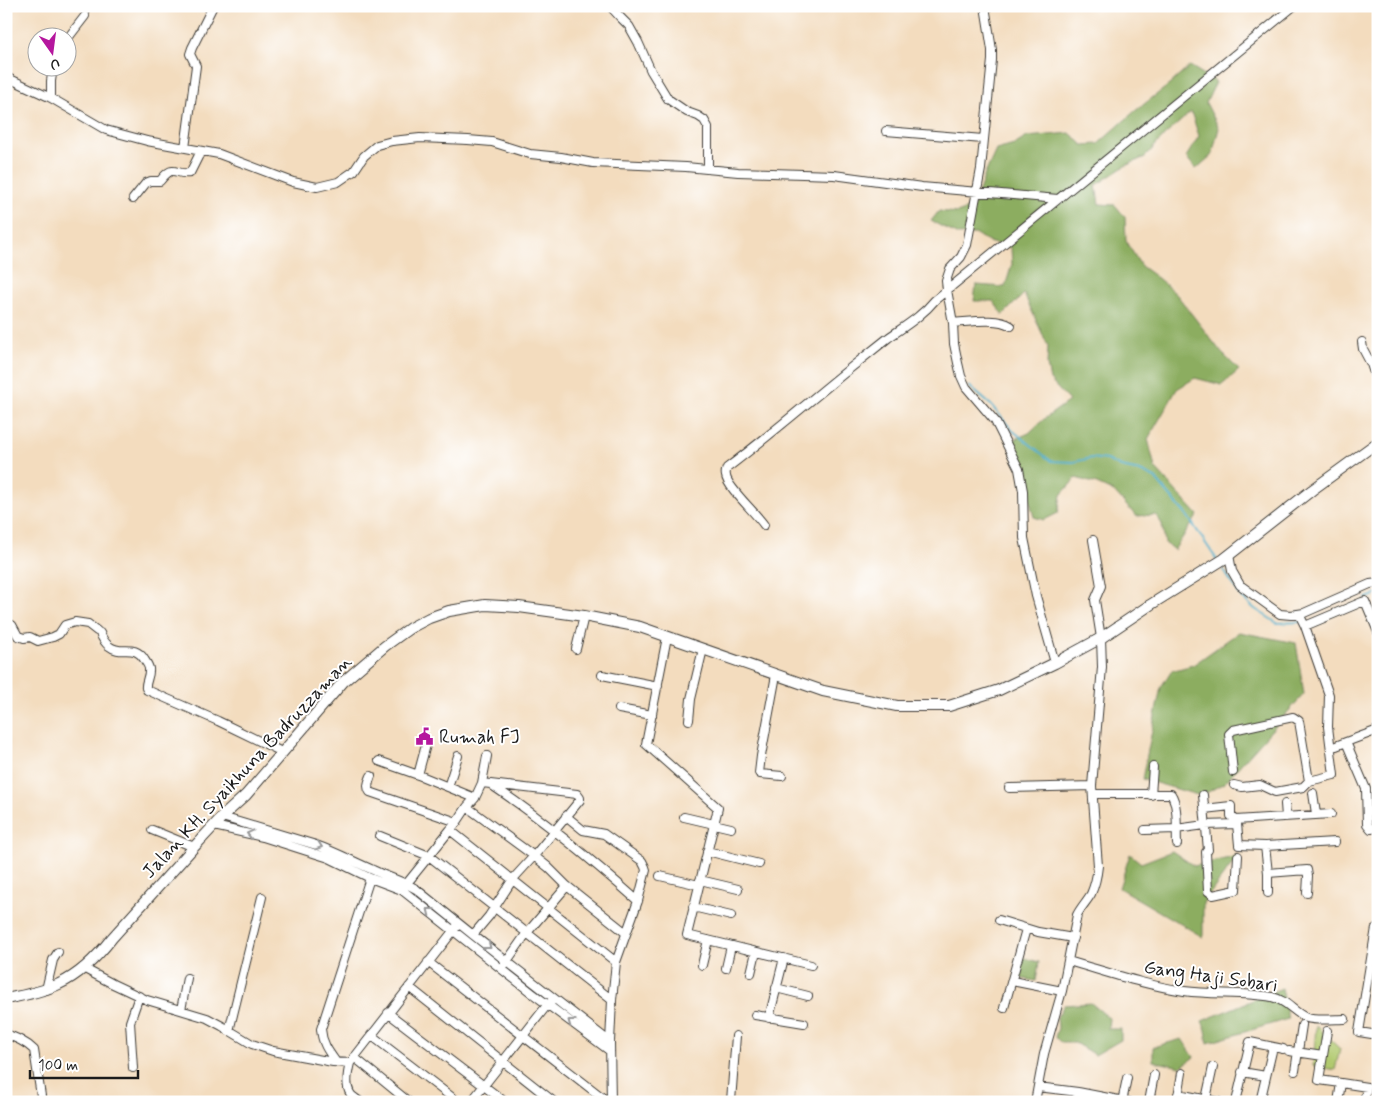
<svg xmlns="http://www.w3.org/2000/svg" width="1384" height="1108" viewBox="0 0 1384 1108" font-family="Mynerve,sans-serif">
<style>
.green{fill:#b1c96e;stroke:#667245}
.forest{fill:#8cad61;stroke:#54643e}
.lines{fill:none;stroke-linecap:round;stroke-linejoin:round}
.stream{stroke:#48abc8;stroke-width:2}
.minor-casing{stroke:#3c3934;stroke-width:10}
.secondary-casing{stroke:#3c3934;stroke-width:12}
.minor{stroke:#fff;stroke-width:8}
.secondary{stroke:#fff;stroke-width:10}
.oneway{stroke:#999}
.labels{text-anchor:middle;stroke-width:4;stroke-linejoin:round;paint-order:stroke}
.poi-label{font-size:19px;fill:#1c1c1c;stroke:#fff;text-anchor:start}
.street-label{font-size:19px;fill:#1c1c1c;stroke:#fff}
</style>
<rect width="100%" height="100%" fill="#fff"/>
<filter id="ink" filterUnits="userSpaceOnUse"><feTurbulence type="fractalNoise" baseFrequency=".02" numOctaves="2"/><feDisplacementMap in="SourceGraphic" scale="10" xChannelSelector="R" yChannelSelector="G"/><feConvolveMatrix kernelMatrix="1 2 1 2 8 2 1 2 1" color-interpolation-filters="sRGB"/></filter>
<filter id="wash" filterUnits="userSpaceOnUse"><feTurbulence type="fractalNoise" baseFrequency=".0096" numOctaves="4" result="noise"/><feDisplacementMap in="SourceGraphic" scale="20" xChannelSelector="R" yChannelSelector="G"/><feGaussianBlur stdDeviation="1.12" result="paint"/><feColorMatrix in="noise" values="0 0 0 0 0 0 0 0 0 0 0 0 0 0 0 0 0 1.4 0 .05"/><feComposite in="paint" operator="in"/></filter>
<g filter="url(#wash)">
<rect width="100%" height="100%" fill="#f3dcbe"/>
<path class="green" d="M 1316,1026 L 1340,1049 L 1335,1070 L 1313,1066 Z"/>
<path class="forest" d="M 1190,66 L 1216,82 L 1206,103 L 1219,128 L 1212,155 L 1196,169 L 1186,157 L 1199,136 L 1191,112 L 1165,135 L 1145,157 L 1125,166 L 1096,185 L 1099,204 L 1115,205 L 1125,217 L 1126,241 L 1141,266 L 1159,279 L 1177,295 L 1221,352 L 1239,370 L 1222,385 L 1195,378 L 1177,389 L 1148,439 L 1155,468 L 1198,515 L 1174,550 L 1165,543 L 1162,524 L 1156,515 L 1136,516 L 1114,492 L 1097,484 L 1076,478 L 1061,495 L 1058,513 L 1044,520 L 1034,517 L 1013,440 L 1029,433 L 1044,419 L 1069,401 L 1050,380 L 1047,365 L 1048,346 L 1024,294 L 1003,315 L 993,301 L 974,301 L 976,285 L 1005,287 L 1012,264 L 1011,248 L 988,242 L 976,234 L 958,235 L 931,221 L 939,211 L 957,213 L 973,207 L 985,174 L 996,150 L 1014,145 L 1027,137 L 1070,133 L 1083,145 L 1098,144 L 1135,111 L 1169,85 Z
M 1239,632 L 1296,643 L 1304,694 L 1224,783 L 1201,796 L 1142,779 L 1161,687 L 1171,671 L 1193,665 Z
M 1172,851 L 1194,866 L 1238,856 L 1203,903 L 1203,937 L 1119,888 L 1130,854 L 1141,863 Z
M 1020,957 L 1039,962 L 1036,981 L 1017,978 Z
M 1282,988 L 1288,1019 L 1208,1043 L 1206,1030 L 1202,1021 Z
M 1091,1003 L 1109,1018 L 1108,1029 L 1121,1029 L 1121,1040 L 1095,1055 L 1075,1043 L 1061,1043 L 1055,1037 L 1058,1028 L 1057,1017 L 1064,1005 Z
M 1182,1039 L 1194,1057 L 1181,1067 L 1153,1061 L 1153,1047 Z"/>
<g class="lines">
<path class="stream" d="M 969,386 L 991,405 L 1012,430 L 1051,461 L 1073,462 L 1092,458 L 1107,460 L 1121,467 L 1140,471 L 1155,478 L 1188,517 L 1217,560
M 1221,566 L 1241,597 L 1255,609 L 1277,623 L 1301,622
M 1366,598 L 1378,594"/>
</g>
</g>
<g filter="url(#ink)">
<g class="lines">
<defs>
<path id="minor" d="M 610,6 L 620,17 L 629,26 L 638,42 L 651,71 L 668,99 L 687,112 L 698,116 L 704,120 L 708,127 L 708,169
M 985,6 L 992,50 L 992,60 L 981,169 L 967,245 L 961,257 L 950,269 L 946,281 L 947,290 L 953,323 L 954,344 L 958,363 L 961,376 L 966,387 L 995,421 L 1019,469 L 1023,491 L 1024,538 L 1036,596 L 1055,663
M 68,38 L 85,16
M 6,77 L 51,98 L 106,130 L 147,141 L 219,154 L 293,182 L 317,187 L 338,182 L 354,171 L 364,156 L 377,145 L 392,141 L 420,138 L 468,140 L 492,142 L 530,154 L 561,157 L 593,163 L 686,167 L 738,172 L 834,175 L 922,187 L 1058,199
M 51,98 L 51,81 L 53,68
M 886,131 L 983,139
M 185,148 L 196,66 L 190,54 L 192,48 L 213,6
M 133,199 L 146,183 L 151,181 L 160,181 C 175,162 174,176 190,173 L 201,151
M 953,323 C 970,322 997,317 1011,326
M 1362,342 L 1363,349 L 1371,364 L 1378,385
M 764,525 C 756,513 727,487 726,476 C 725,472 726,471 727,468 C 772,434 814,397 858,362 C 868,354 878,346 888,338 C 905,326 922,316 935,300 L 1294,6
M 1229,555 L 1232,571 L 1240,585 L 1280,614 L 1291,615 L 1304,613 L 1370,584 L 1378,583
M 6,623 L 12,625 L 18,636 L 24,638 L 30,637 L 38,641 L 53,637 L 59,634 L 65,625 L 75,622 L 88,624 L 97,631
M 1305,626 L 1362,602 L 1365,601 L 1378,632
M 100,633 C 102,638 105,643 109,646 C 121,656 134,643 144,659 C 146,662 149,666 149,669 C 150,676 145,682 146,688 L 147,690 L 218,721 L 282,752
M 667,637 L 646,744 L 718,808 L 687,935 L 811,965
M 576,649 L 584,616
M 602,675 L 658,686
M 776,675 L 761,756 L 759,773 L 760,774 L 782,776
M 619,709 L 652,715
M 689,720 L 691,699 L 703,649
M 1378,730 L 1346,742 L 1366,789 L 1367,824 L 1371,829 L 1378,828
M 1336,746 L 1346,742
M 379,761 L 421,776 L 475,798
M 1233,772 L 1229,734 L 1233,730 L 1293,717 L 1299,721 L 1309,781
M 418,775 L 426,745
M 371,776 C 369,781 366,787 370,792 L 457,822
M 482,783 L 487,756
M 1234,785 L 1242,787 L 1260,785 L 1275,792 L 1303,787 L 1309,781 L 1334,775 L 1328,727 L 1329,695 L 1305,626 L 1299,614
M 493,786 C 544,820 592,860 638,901
M 448,787 L 458,756
M 1009,788 L 1092,786
M 1313,793 L 1316,814
M 1093,794 L 1171,794 C 1179,806 1176,830 1177,844
M 1151,795 L 1153,767
M 1203,795 L 1208,850 L 1206,852 L 1208,891 L 1213,895 L 1236,890 L 1238,856
M 1285,804 L 1286,817
M 1204,809 L 1231,806 L 1231,816 L 1236,820 L 1237,824
M 566,816 L 583,830 L 604,834 L 642,861 L 645,867 L 646,870 L 638,901 L 616,962 L 612,1000 L 610,1042 L 611,1102
M 222,817 L 316,845 C 336,852 354,862 373,870 C 387,877 402,881 416,889 L 473,935 L 610,1042
M 684,817 L 731,828
M 1236,820 L 1331,814
M 214,826 L 263,837 L 329,858 L 370,878 L 402,890 L 532,993 L 610,1051
M 152,830 L 194,847
M 450,830 L 457,822 L 467,807 L 534,856 L 580,800 L 580,798 L 577,794 L 482,783 L 475,798 L 467,807
M 1145,830 L 1176,829 L 1205,825 L 1237,824 L 1239,845 L 1265,846 L 1335,842
M 380,836 L 429,856 L 612,1000
M 1265,846 L 1268,873 L 1268,893
M 707,851 L 759,864
M 1268,873 L 1307,870 L 1308,876 L 1307,893
M 660,876 L 699,885
M 700,880 L 738,889
M 567,886 L 626,933
M 404,887 L 450,830 L 616,962
M 693,907 L 731,916
M 999,920 L 1038,932 L 1073,938
M 1376,928 L 1359,1032 L 1378,1035
M 473,935 L 489,916 L 513,879 L 534,856 L 548,867 L 567,886 L 526,934 L 505,964
M 1068,961 C 1107,972 1144,985 1184,991 C 1213,995 1243,992 1272,997 C 1287,1000 1294,1013 1307,1018 C 1315,1021 1336,1019 1345,1019
M 428,962 L 608,1102
M 702,965 L 708,940
M 83,968 L 113,984 L 147,1000 L 207,1018 L 222,1026 L 252,1044 L 273,1051 L 333,1062 L 350,1063
M 726,968 L 731,946
M 751,973 L 756,952
M 1012,981 L 1062,991
M 409,987 L 554,1102
M 776,988 L 808,996
M 46,990 L 53,960 L 58,952
M 1004,1008 L 1026,929
M 181,1010 L 187,978
M 388,1013 L 505,1102
M 755,1015 L 804,1023
M 769,1018 L 784,958
M 229,1031 L 262,897
M 1327,1031 L 1319,1080 L 1341,1083
M 6,1034 C 16,1038 26,1042 34,1050 L 41,1096 L 38,1101 L 35,1102
M 371,1035 L 458,1102
M 1289,1051 L 1323,1056
M 354,1057 L 409,1102
M 336,1062 C 328,1051 322,1043 321,1029 L 370,878
M 133,1068 L 130,1022 L 139,996
M 1295,1071 L 1302,1025
M 1242,1072 L 1266,1076
M 1038,1087 L 1078,1092 L 1129,1102
M 1178,1094 L 1219,1102
M 1206,1099 L 1213,1067
M 731,1101 L 736,1036
M 360,1102 C 357,1099 352,1097 350,1093 C 345,1085 348,1071 350,1063 L 457,926
M 471,1102 L 548,1004 L 551,1002
M 1035,1102 L 1044,1054 L 1062,991 L 1077,915 C 1081,907 1087,901 1091,894 C 1095,885 1097,876 1098,866 L 1092,786 L 1102,667 L 1101,638 L 1095,600 L 1101,586 L 1093,540
M 1076,1102 L 1078,1092
M 1122,1102 L 1127,1078
M 1149,1102 L 1154,1075
M 1177,1102 L 1182,1073
M 1236,1102 L 1250,1042 L 1283,1049
M 1260,1102 L 1273,1047
M 1338,1102 L 1341,1083 L 1367,1087 L 1364,1102"/>
<path id="secondary" d="M 6,999 C 24,995 43,992 59,984 C 81,974 98,956 112,938 L 194,847 L 222,817 L 246,795 L 343,682 L 385,646 L 410,628 L 429,618 L 449,611 L 485,605 L 519,607 L 584,616 L 640,627 L 823,691 L 897,706 L 949,706 L 999,690 L 1055,663 L 1101,638 L 1150,605 L 1224,559 L 1312,490 L 1378,442"/>
</defs>
<use href="#minor" class="minor-casing"/>
<use href="#secondary" class="secondary-casing"/>
<use href="#minor" class="minor"/>
<use href="#secondary" class="secondary"/>
</g>
<defs><path id="oneway-chevron" d="M-2-3.5L2.5 0L-2 3.5" fill="none" stroke-width="1.6" stroke-linecap="round" stroke-linejoin="round" transform="scale(1.25)"/></defs>
<g class="oneway">
<use href="#oneway-chevron" transform="translate(250 834) rotate(-167)"/>
<use href="#oneway-chevron" transform="translate(319 846) rotate(19)"/>
<use href="#oneway-chevron" transform="translate(430 911) rotate(-142)"/>
<use href="#oneway-chevron" transform="translate(488 946) rotate(38)"/>
<use href="#oneway-chevron" transform="translate(571 1022) rotate(-143)"/>
</g>
</g>
<defs>
<symbol id="civic-bare" viewBox="-9 -9 18 18"><path d="M-.6-6.5H3V-4.5H.6V-3L4-1V1h2V6H-6V1h2V-1L-.6-3ZM-1.2 2.5V6h2.4V2.5Z" fill="#b5179e" stroke="#fff" stroke-width="2.5" paint-order="stroke"/></symbol>
</defs>
<g fill-rule="evenodd">
<use href="#civic-bare" x="412" y="724" width="25" height="25"/>
</g>
<g class="labels">
<g class="poi-label">
<text x="439" y="743">Rumah FJ</text>
</g>
<g class="street-label">
<text transform="translate(246 766) rotate(-47)" y="7">Jalan KH. Syaikhuna Badruzzaman</text>
<text transform="translate(1211 975) rotate(8)" y="7">Gang Haji Sobari</text>
</g>
</g>
<rect width="1384" height="1108" fill="none" stroke="#fff" stroke-width="25"/>
<g transform="translate(52 52) rotate(166)"><circle r="24" fill="#ffffff" stroke="#a4a4a4"/>
<path d="M0-4L9 19L0 12L-9 19Z" fill="#b5179e"/>
<text y="-8" font-size="14" font-weight="bold" text-anchor="middle" fill="#1c1c1c">U</text>
</g>
<path d="M30 1070v8h108v-8" fill="none" stroke="#1c1c1c" stroke-width="2.5"/>
<text x="38" y="1070" font-size="15" fill="#1c1c1c" stroke="#ffffff" stroke-width="4" paint-order="stroke">100 m</text>
</svg>
